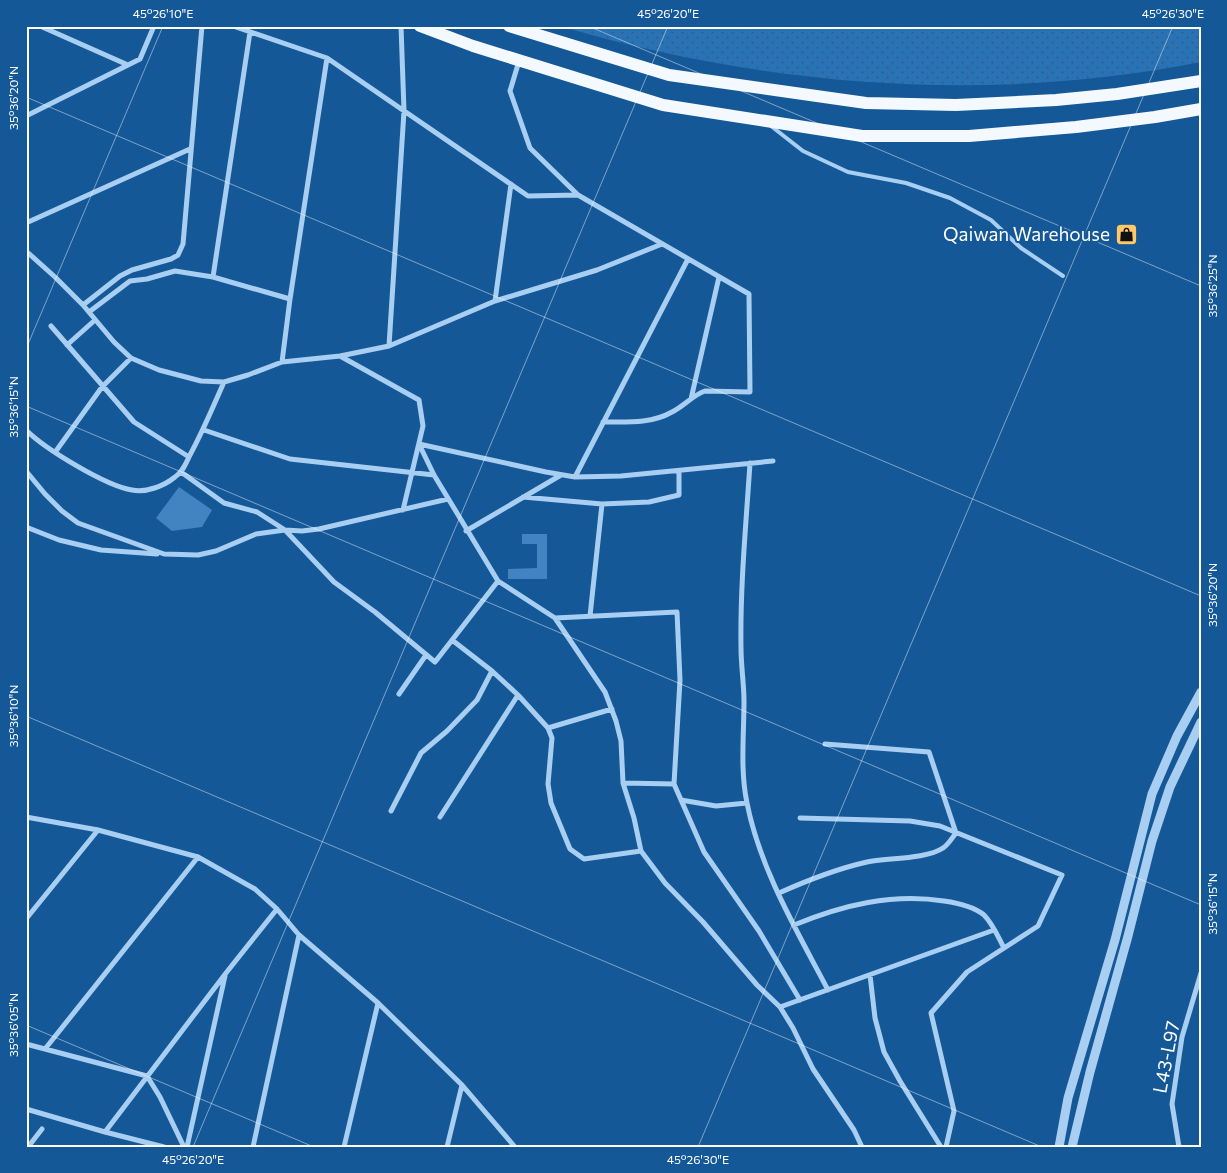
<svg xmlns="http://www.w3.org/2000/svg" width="1227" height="1173" viewBox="0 0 1227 1173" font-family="Commissioner,sans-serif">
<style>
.park{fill:url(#park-dots)}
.building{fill:#4284c1}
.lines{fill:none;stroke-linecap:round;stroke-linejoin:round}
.service{stroke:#a8cff2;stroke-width:4}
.minor{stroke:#a8cff2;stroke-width:5}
.tertiary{stroke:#a8cff2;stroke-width:9}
.primary{stroke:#f3f9ff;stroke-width:12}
.ticks{fill:none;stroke:#fff;stroke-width:1;stroke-opacity:0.45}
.labels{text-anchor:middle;stroke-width:4;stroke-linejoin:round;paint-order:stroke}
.poi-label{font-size:19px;fill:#fff;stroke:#155898;text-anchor:end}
.street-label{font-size:19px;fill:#fff;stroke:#155898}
.neatline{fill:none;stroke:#fff;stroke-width:2}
.ticks-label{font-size:12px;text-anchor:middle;fill:#fff}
</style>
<defs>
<pattern id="park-dots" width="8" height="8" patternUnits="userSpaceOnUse" patternTransform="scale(1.25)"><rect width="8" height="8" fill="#2872b6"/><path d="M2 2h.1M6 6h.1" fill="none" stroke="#3c5d7c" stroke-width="1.8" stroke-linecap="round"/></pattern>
</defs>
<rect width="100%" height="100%" fill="#155898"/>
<path class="park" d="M 560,26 L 1201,26 L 1201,62 C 989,104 767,87 560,26 Z"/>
<path class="building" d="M 179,487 L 212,510 L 202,527 L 172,531 L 156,518 Z
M 522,534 L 547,534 L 547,579 L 508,579 L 508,569 L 537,568 L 537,544 L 522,544 Z"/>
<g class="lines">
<path class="service" d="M 771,126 L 803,151 L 848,172 L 906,183 L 950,198 L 991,220 L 1021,248 L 1063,276"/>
<path class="minor" d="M 40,26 L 128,65
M 233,26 L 327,58 L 528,196 L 578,195
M 519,61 L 510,91 L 530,148 L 578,195 L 749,294 L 750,392 L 705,391 C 693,395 684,406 672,412 C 651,424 627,422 603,422
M 26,116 L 140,59 L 154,26
M 26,223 L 190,149
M 26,251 L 55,277 L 83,305 L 114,342 L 131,358 L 159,370 L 201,381 L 224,382 L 248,375 L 282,362 L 340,356 L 389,346 L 495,301 L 597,270 L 662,244
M 213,277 L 250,32
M 495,301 L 511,184
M 83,305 L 120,276 L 132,270 L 171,259 L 178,255 L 183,244 L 202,26
M 89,312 L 130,281 L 147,279 L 175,271 L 213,277 L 290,299
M 51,326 L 134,422 L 189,457
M 67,345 L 95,320
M 389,346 L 404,111 L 401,26
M 340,356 L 419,400 L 423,426 L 403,510
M 282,362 L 290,299 L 327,58
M 691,399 L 719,277
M 26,430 C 45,449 106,486 132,490 C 146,493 164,486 175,477 C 183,472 186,463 190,455 C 203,431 213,407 224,382
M 204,430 L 290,459 L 434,475
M 419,444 L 434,475 L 498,581 L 555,618 L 605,692 L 616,721 L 621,741 L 623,783 L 634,818 L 641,851 L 665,883 L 703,922 L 757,985 L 780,1007 L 793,1028 L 813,1069 L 854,1130 L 862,1147
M 419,444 L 546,472 L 575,477 L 621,476 L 773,461
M 56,451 L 102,387 L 131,358
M 750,463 C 746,525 740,586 741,648 C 741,666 744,684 744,701 C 744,735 740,770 747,803 C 760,869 797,931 828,990
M 26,471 L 45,494 L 62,511 L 78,523 L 164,554 L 198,555 L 216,551 L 256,534 L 285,530 L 302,531 L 319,529 L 448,499
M 181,472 L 224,503 L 257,512 L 285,530 L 334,582 L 375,612 L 435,662 L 498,581
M 575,477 L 688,259
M 523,497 L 602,504 L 649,502 L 679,495 L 679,471
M 26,527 L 59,540 L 101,550 L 157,554
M 466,531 L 561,475
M 590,616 L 602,504
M 555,618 L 677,612 L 680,680 L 674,784 L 704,852 L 759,931 L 800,1000
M 452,640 L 492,671 L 518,695 L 548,728 L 552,738 L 548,784 L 551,803 L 570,849 L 584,859 L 641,851
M 399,694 L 426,655
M 548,728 L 612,709
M 825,744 L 929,752 L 956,833
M 623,783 L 674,784
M 681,800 L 716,806 L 747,803
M 391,811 L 421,753 L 447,731 L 477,700 L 492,671
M 26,817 L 98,830 L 198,857 L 255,889 L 277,909 L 299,935 L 378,1003 L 462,1085 L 515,1147
M 440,817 L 518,695
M 800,818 L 910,821 L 940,826 L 1062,875 L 1038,926 L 967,972 L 931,1013 L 954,1111 L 946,1147
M 779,893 C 808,880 836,869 867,862 C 887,858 927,859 943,848 C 948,845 952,838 956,833
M 26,919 L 98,830
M 794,925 C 843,905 892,893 944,901 C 958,903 973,906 984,915 C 993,924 998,937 1004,948
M 870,975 L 875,1018 L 884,1052 L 900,1081 L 941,1147
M 780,1007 L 994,930
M 26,1044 L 147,1076 L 160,1097 L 184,1147
M 45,1049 L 198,857
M 26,1109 L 105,1132 L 164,1147
M 105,1132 L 226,973 L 277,909
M 28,1147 L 42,1129
M 187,1147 L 225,976
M 253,1147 L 299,935
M 344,1147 L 378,1003
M 447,1147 L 462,1085
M 1179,1147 L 1172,1104 L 1182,1037 L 1201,973"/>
<path class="tertiary" d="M 1059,1147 L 1068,1098 L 1115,940 L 1152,794 L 1177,736 L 1201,692
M 1072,1147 L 1090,1072 L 1128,936 L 1152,841 L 1170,787 L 1201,722"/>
<path class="primary" d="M 420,26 L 473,46 L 663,105 L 862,136 L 969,136 L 1076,127 L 1155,117 L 1201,109
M 509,26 L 669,75 L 866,103 L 956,105 L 1056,100 L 1117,94 L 1201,81"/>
</g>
<path class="ticks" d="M 588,26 L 1201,286M 26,97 L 1201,596M 26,349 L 163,26M 26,406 L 1201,905M 26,716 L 1042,1147M 26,1025 L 314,1147M 193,1147 L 668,26M 698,1147 L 1173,26"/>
<defs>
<symbol id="shop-square" viewBox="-11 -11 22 22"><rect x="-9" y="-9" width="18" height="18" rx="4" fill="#ffc969" stroke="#155898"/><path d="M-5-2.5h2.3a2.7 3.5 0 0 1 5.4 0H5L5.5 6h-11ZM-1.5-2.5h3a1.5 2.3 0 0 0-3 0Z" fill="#111"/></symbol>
</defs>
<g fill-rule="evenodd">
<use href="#shop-square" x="1114" y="222" width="25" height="25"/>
</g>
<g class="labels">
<g class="poi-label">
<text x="1110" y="241">Qaiwan Warehouse</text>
</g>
<g class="street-label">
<text transform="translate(1166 1057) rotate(-79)" y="7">L43-L97</text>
</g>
</g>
<rect width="1227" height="1173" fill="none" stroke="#155898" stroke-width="55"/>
<rect x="28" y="28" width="1172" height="1118" class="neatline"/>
<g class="ticks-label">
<text x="163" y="18">45°26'10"E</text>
<text x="668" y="18">45°26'20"E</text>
<text x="1173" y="18">45°26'30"E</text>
<text transform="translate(14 98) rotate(-90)" y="4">35°36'20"N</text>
<text transform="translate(1213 286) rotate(-90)" y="4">35°36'25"N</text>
<text transform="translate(14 407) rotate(-90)" y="4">35°36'15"N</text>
<text transform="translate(1213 595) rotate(-90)" y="4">35°36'20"N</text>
<text transform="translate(14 716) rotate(-90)" y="4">35°36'10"N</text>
<text transform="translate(1213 904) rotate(-90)" y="4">35°36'15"N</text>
<text transform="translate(14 1025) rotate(-90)" y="4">35°36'05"N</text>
<text x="193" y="1164">45°26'20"E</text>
<text x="698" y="1164">45°26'30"E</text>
</g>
</svg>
